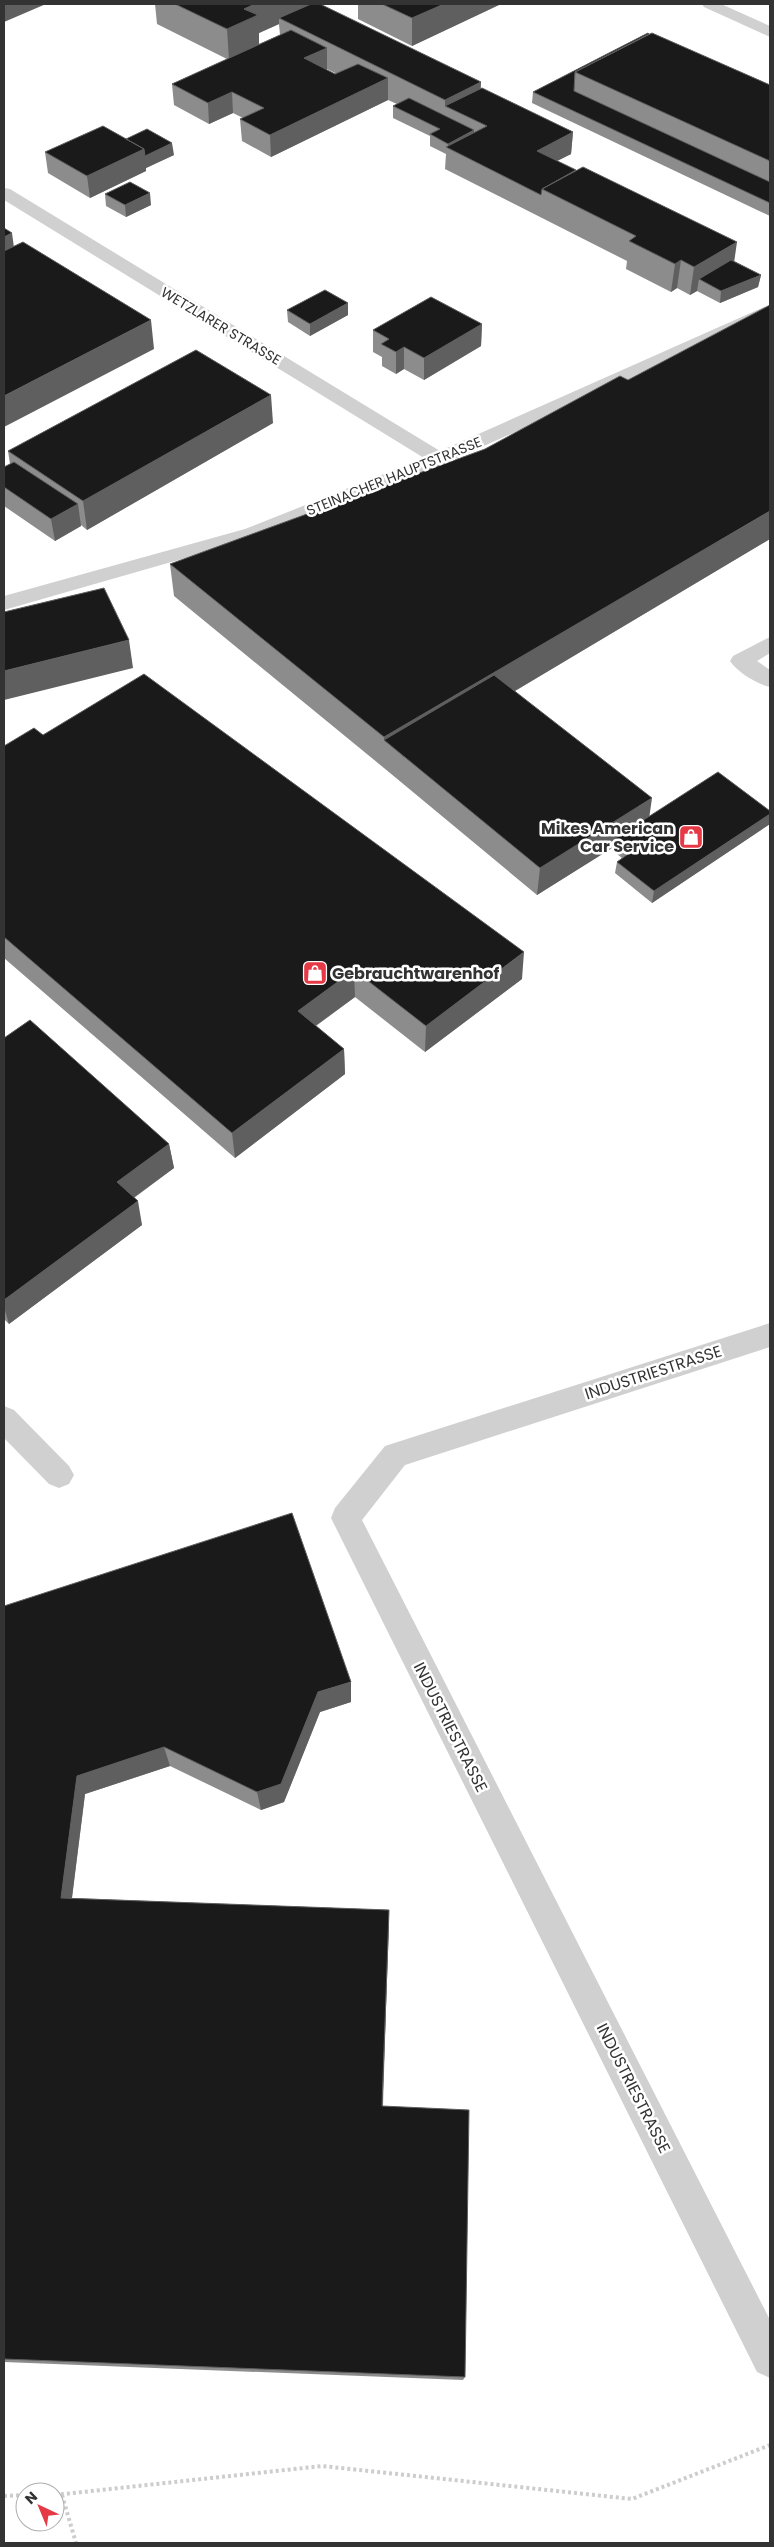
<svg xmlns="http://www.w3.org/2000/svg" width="774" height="2547" viewBox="0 0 774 2547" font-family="Poppins,sans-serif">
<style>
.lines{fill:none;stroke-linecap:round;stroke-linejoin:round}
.path{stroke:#cdcdcd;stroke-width:4;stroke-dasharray:3 3;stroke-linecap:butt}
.minor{fill:#d0d0d0;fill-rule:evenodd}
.wall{fill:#8c8c8c;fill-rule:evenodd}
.shaded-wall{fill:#5f5f5f}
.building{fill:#1a1a1a;stroke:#5f5f5f}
.labels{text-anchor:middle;stroke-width:5;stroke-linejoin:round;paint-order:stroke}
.far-street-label{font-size:14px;fill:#333;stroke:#fff}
.poi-label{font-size:16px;font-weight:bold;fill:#333;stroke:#fff;text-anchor:end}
.street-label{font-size:16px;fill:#333;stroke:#fff}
</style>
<rect width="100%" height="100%" fill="#fff"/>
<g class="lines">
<path class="path" d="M 55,2495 L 322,2466 L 632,2499 L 770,2445
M 62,2495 L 76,2543
M 4,2496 L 25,2495"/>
<path class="minor" d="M 702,4 L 721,4 L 770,26 L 770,37 L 704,7 Z
M 4,188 L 10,189 L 440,451 L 764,307 L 770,306 L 770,318 L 446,463 L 259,537 L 4,610 L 4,596 L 245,529 L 424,458 L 4,200 Z
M 770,637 L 770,653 L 757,661 L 770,670 L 770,687 C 757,684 737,672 730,661 L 733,656 Z
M 770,1323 L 770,1347 L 405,1465 L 362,1520 L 770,2320 L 770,2378 L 757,2372 L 331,1518 L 335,1508 L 385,1446 Z
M 4,1406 L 14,1410 L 69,1466 L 74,1475 L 69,1484 L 59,1488 L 49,1484 L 4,1438 Z"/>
</g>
<path class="wall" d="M 155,4 L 323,4 L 321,5 L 481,89 L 573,132 L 571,154 L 557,161 L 734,261 L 761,275 L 758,287 L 720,303 L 697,291 L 690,295 L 677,288 L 671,292 L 626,269 L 627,261 L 445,169 L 446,154 L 430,146 L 430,136 L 393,118 L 393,106 L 397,104 L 388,100 L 271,157 L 242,141 L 240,119 L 243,118 L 233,113 L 209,124 L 174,105 L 172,84 L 227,59 L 157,24 ZM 279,24 L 280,35 L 259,44 L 259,33 ZM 327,69 L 337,74 L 335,74 L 326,70 Z
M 358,4 L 501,4 L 412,46 L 358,19 Z
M 648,33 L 770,85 L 770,216 L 532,103 L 533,92 Z
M 126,139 L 174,155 L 146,168 L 146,171 L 90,198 L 48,173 L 45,152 Z
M 105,194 L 151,205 L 126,217 L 106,206 Z
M 287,310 L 348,315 L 310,336 L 288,322 Z
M 482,324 L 481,346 L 424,380 L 404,369 L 396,374 L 382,366 L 382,357 L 373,352 L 373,330 Z
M 273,423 L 87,530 L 81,525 L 81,526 L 55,541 L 4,506 L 4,467 L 10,464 L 8,451 Z
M 770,539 L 515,691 L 649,816 L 770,811 L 770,824 L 652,903 L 615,873 L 617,862 L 622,858 L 612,850 L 612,848 L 537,895 L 384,768 L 174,596 L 170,564 Z
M 43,735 L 522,979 L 425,1052 L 355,997 L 316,1026 L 344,1049 L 345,1074 L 235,1158 L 4,958 L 4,746 Z
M 4,1038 L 169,1144 L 174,1168 L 134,1198 L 142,1225 L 9,1324 L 4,1319 Z
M 4,1606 L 351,1702 L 320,1712 L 284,1802 L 261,1810 L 170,1766 L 85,1794 L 72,1898 L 389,1910 L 383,2106 L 465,2377 L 463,2380 L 4,2362 Z"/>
<path class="shaded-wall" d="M 4,4 L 46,4 L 4,22 Z
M 255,4 L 323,4 L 285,21 L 279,18 L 279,24 L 259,33 L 259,46 L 229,60 L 227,29 L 244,9 Z
M 444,4 L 501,4 L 412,46 L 412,18 Z
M 327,48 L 327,69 L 305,80 L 304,58 Z
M 388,78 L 388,100 L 271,157 L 270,135 Z
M 481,82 L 480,110 L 445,106 L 445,100 Z
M 232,92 L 233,113 L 209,124 L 208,103 Z
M 474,130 L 474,142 L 448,148 L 448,144 Z
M 573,132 L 571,154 L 535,172 L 537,151 Z
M 172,143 L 174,155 L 146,168 L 146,171 L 90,198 L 87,176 L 144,149 Z
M 150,193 L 151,205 L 126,217 L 125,205 Z
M 12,233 L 15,255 L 4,261 L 4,237 Z
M 737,242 L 733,270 L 699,279 L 697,291 L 690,295 L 694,267 Z
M 681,260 L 677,288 L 671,292 L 675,264 Z
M 761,275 L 758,287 L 720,303 L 721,291 Z
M 348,303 L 348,315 L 310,336 L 310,324 Z
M 151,320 L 154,349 L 4,427 L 4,396 Z
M 482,324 L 481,346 L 424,380 L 424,358 Z
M 404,347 L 404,369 L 396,374 L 396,352 Z
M 271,395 L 273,423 L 87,530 L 83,501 Z
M 78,504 L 81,526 L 55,541 L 51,519 Z
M 770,511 L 770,539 L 404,757 L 384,740 L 384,768 L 384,737 Z
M 129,640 L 133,668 L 4,700 L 4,671 Z
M 652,798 L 648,826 L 614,839 L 612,848 L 537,895 L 540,868 Z
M 770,814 L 770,824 L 652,903 L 654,891 Z
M 524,952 L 522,979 L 425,1052 L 426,1026 Z
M 354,970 L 355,997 L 300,1037 L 298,1011 Z
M 344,1049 L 345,1074 L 235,1158 L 232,1133 Z
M 169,1144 L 174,1168 L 122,1206 L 117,1182 Z
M 138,1201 L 142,1225 L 9,1324 L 4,1307 L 4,1300 Z
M 351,1682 L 351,1702 L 320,1712 L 284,1802 L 261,1810 L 257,1792 L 318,1692 Z
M 164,1747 L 170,1766 L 85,1794 L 70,1913 L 61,1898 L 77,1776 Z
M 389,1910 L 389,1925 L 382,2117 L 382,2106 Z"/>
<path class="building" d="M 175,4 L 255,4 L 244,9 L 258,15 L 227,29 Z
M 311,4 L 320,4 L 481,82 L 445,100 L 279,18 Z
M 382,4 L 444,4 L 412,18 Z
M 291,30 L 327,48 L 304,58 L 335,74 L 358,64 L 388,78 L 270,135 L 240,119 L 264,108 L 232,92 L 208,103 L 172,84 Z
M 648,33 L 649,34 L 575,72 L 574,91 L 770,182 L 770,203 L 533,92 Z
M 652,33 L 770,85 L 770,161 L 575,72 Z
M 482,88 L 573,132 L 537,151 L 576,170 L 542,189 L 541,195 L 446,147 L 487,126 L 445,106 Z
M 409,98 L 474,130 L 448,144 L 430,134 L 440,129 L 393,106 Z
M 103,126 L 144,149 L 87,176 L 45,152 Z
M 147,129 L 172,143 L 145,156 L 144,149 L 126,139 Z
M 583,167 L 737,242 L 694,267 L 681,260 L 675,264 L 629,241 L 636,236 L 542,189 Z
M 130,182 L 150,193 L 125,205 L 105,194 Z
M 4,228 L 12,233 L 4,237 Z
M 23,242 L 151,320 L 4,396 L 4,251 Z
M 731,260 L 761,275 L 721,291 L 699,279 Z
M 325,290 L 348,303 L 310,324 L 287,310 Z
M 431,297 L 482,324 L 424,358 L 404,347 L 396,352 L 381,344 L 389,339 L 373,330 Z
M 770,305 L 770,511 L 384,737 L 170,564 L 485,449 L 620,376 L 628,380 Z
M 196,350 L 271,395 L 83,501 L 8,451 Z
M 14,462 L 78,504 L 51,519 L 4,487 L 4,467 Z
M 104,588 L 129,640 L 4,671 L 4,612 Z
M 144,674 L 524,952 L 426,1026 L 354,970 L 298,1011 L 344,1049 L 232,1133 L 4,937 L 4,746 L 34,728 L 43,735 Z
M 494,675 L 652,798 L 540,868 L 384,740 Z
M 718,772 L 770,811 L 770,814 L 654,891 L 617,862 L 631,852 L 614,839 Z
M 30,1020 L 169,1144 L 117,1182 L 138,1201 L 4,1300 L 4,1038 Z
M 292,1513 L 351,1682 L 318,1692 L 281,1784 L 257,1792 L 164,1747 L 77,1776 L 61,1898 L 389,1910 L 382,2106 L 469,2110 L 465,2377 L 4,2359 L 4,1606 Z"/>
<defs>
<symbol id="shop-square" viewBox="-11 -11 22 22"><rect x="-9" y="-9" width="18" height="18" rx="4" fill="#e63946" stroke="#fff"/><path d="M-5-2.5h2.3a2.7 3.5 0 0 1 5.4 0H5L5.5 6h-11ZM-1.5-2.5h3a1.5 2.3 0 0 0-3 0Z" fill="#fff"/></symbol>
</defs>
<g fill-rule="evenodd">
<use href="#shop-square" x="677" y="823" width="28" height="28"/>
<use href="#shop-square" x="301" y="959" width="28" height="28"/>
</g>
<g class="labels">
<g class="far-street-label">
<text transform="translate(221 326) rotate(31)" y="5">WETZLARER STRASSE</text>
<text transform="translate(394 476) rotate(-22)" y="5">STEINACHER HAUPTSTRASSE</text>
</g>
<g class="poi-label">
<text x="674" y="834">Mikes American<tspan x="674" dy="18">Car Service</tspan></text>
<text x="332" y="979" text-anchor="start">Gebrauchtwarenhof</text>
</g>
<g class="street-label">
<text transform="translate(653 1372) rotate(-18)" y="6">INDUSTRIESTRASSE</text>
<text transform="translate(451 1727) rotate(63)" y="6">INDUSTRIESTRASSE</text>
<text transform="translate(634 2088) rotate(63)" y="6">INDUSTRIESTRASSE</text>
</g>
</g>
<rect width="774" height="2547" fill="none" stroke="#333333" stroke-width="10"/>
<g transform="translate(40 2507) rotate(316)"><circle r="24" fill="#ffffff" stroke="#adadad"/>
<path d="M0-4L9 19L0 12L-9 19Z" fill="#e63946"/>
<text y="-8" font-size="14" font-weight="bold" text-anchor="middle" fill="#333333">N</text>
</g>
</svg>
